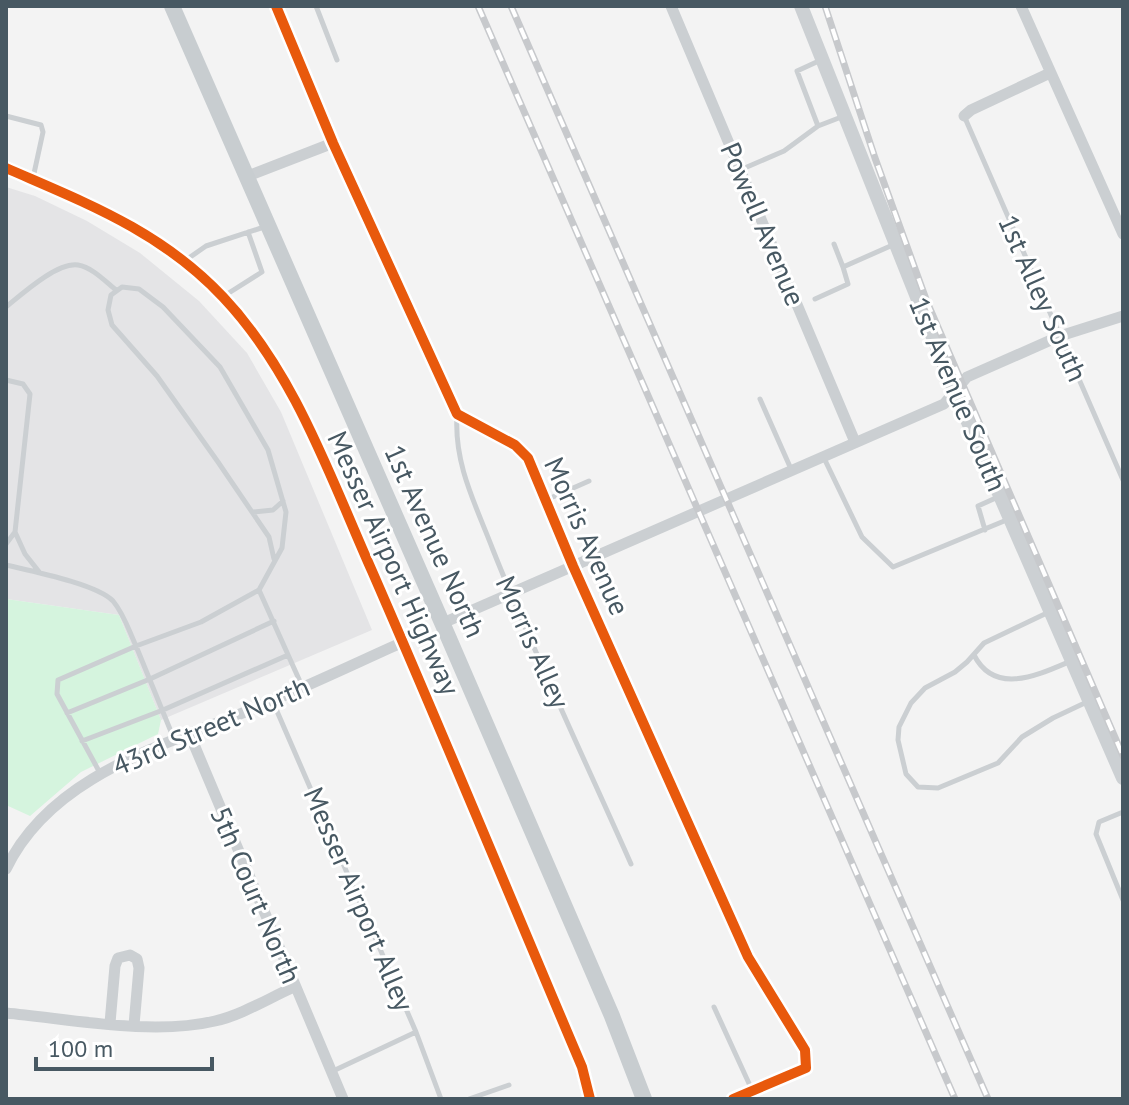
<svg xmlns="http://www.w3.org/2000/svg" width="1129" height="1105" viewBox="0 0 1129 1105" font-family="'PT Sans',sans-serif">
<style>
.education{fill:#e4e4e6}
.green{fill:#d5f4de}
.lines{fill:none;stroke-linecap:round;stroke-linejoin:round}
.lane{stroke:#cbcfd2;stroke-width:5}
.street{stroke:#cbcfd2;stroke-width:11}
.secondary{stroke:#ccd0d3;stroke-width:14}
.primary{stroke:#c8cdd0;stroke-width:16}
.rail-casing{stroke:#c7c9cc;stroke-width:7}
.rail{stroke:#fff;stroke-width:4;stroke-dasharray:12;stroke-linecap:butt}
.cycleway-casing{stroke:#fff;stroke-width:15}
.cycleway{stroke:#e8590c;stroke-width:10}
.labels{text-anchor:middle;stroke-width:6;stroke-linejoin:round;paint-order:stroke}
.street-label{font-size:28px;fill:#475862;stroke:#fff}
</style>
<rect width="100%" height="100%" fill="#f3f3f3"/>
<path class="education" d="M 6,187 L 35,196 L 87,221 L 140,253 L 199,301 L 247,353 L 281,412 L 372,630 L 161,720 L 119,615 L 6,599 Z"/>
<path class="green" d="M 6,599 L 119,615 L 161,720 L 158,734 L 81,772 L 30,816 L 6,805 Z"/>
<g class="lines">
<path class="lane" d="M 316,6 L 337,60
M 821,60 L 797,71 L 818,126 L 844,116
M 6,116 L 41,125 L 43,132 L 33,178
M 965,118 L 1123,480
M 740,170 L 784,151 L 818,126
M 834,244 L 843,267
M 186,260 L 206,246 L 264,227
M 224,296 L 262,272 L 248,232
M 815,299 L 848,284 L 843,267 L 895,244
M 6,307 C 22,294 57,262 78,265 C 92,267 106,282 116,290
M 6,380 L 23,384 L 30,394 L 15,532 L 6,544
M 760,399 L 791,469
M 457,416 C 454,465 476,505 493,550 C 535,656 585,760 631,864
M 823,456 L 862,537 L 893,567 L 1009,519
M 546,500 L 589,481
M 253,512 L 273,510 L 283,501
M 985,530 L 978,506 L 998,497
M 15,532 L 25,554 L 40,573
M 6,565 C 31,571 97,584 113,601 C 124,614 129,631 136,646 L 201,622 L 259,590 L 302,686
M 259,590 L 282,548 L 286,512 L 268,450 L 220,367 L 163,307 L 139,289 L 122,287 L 111,295 L 108,310 L 112,325 L 157,376 L 218,462 L 269,537 L 274,559
M 1049,612 L 984,643 L 967,662 L 955,672 L 925,688 L 911,703 L 899,727 L 898,740 L 906,774 L 918,787 L 938,788 L 998,763 L 1022,737 L 1053,718 L 1089,701
M 974,655 C 995,696 1038,675 1071,661
M 273,702 L 416,1032 L 441,1099
M 67,713 L 150,679 L 274,621
M 82,741 L 163,710 L 288,655
M 100,773 L 57,694 L 58,680 L 136,646 L 174,739
M 1123,812 L 1099,822 L 1096,834 L 1123,900
M 714,1007 L 752,1090
M 333,1071 L 416,1032
M 469,1099 L 509,1085"/>
<path class="street" d="M 276,6 L 333,143 L 457,414 L 515,445 L 528,458 L 573,566 L 748,957 L 805,1050 L 806,1068 L 733,1099
M 671,6 L 855,442
M 1021,6 L 1123,234
M 964,116 L 971,110 L 1050,73
M 248,176 L 333,143
M 443,623 L 944,404 L 967,377 L 1060,336 L 1123,316
M 190,735 L 343,1099
M 6,869 C 52,773 167,745 257,707 C 306,687 354,664 403,642
M 6,1013 C 70,1019 153,1036 215,1021 C 242,1015 269,998 294,987
M 110,1023 L 115,966 L 118,958 L 130,955 L 137,959 L 139,968 L 134,1025"/>
<path class="secondary" d="M 801,6 L 954,390 L 1123,778
M 6,168 C 86,203 161,231 223,297 C 295,373 330,477 372,571 C 444,736 512,902 582,1067 L 590,1099"/>
<path class="primary" d="M 172,6 L 447,634 L 612,1016 L 644,1099"/>
<defs>
<path id="rail" d="M 478,6 L 955,1099
M 511,6 L 988,1099
M 825,6 L 875,158 L 927,302 L 1123,756"/>
</defs>
<use href="#rail" class="rail-casing"/>
<use href="#rail" class="rail"/>
<defs>
<path id="cycleway" d="M 276,6 L 333,143 L 457,414 L 515,445 L 528,458 L 573,566 L 748,957 L 805,1050 L 806,1068 L 733,1099
M 6,168 C 86,203 161,231 223,297 C 295,373 330,477 372,571 C 444,736 512,902 582,1067 L 590,1099"/>
</defs>
<use href="#cycleway" class="cycleway-casing"/>
<use href="#cycleway" class="cycleway"/>
</g>
<g class="labels">
<g class="street-label">
<text transform="translate(763 224) rotate(67)" y="10">Powell Avenue</text>
<text transform="translate(1043 298) rotate(66)" y="10">1st Alley South</text>
<text transform="translate(958 394) rotate(67)" y="10">1st Avenue South</text>
<text transform="translate(587 536) rotate(66)" y="10">Morris Avenue</text>
<text transform="translate(435 541) rotate(66)" y="10">1st Avenue North</text>
<text transform="translate(394 563) rotate(66)" y="10">Messer Airport Highway</text>
<text transform="translate(533 642) rotate(66)" y="10">Morris Alley</text>
<text transform="translate(211 726) rotate(-23)" y="10">43rd Street North</text>
<text transform="translate(256 895) rotate(67)" y="10">5th Court North</text>
<text transform="translate(359 899) rotate(67)" y="10">Messer Airport Alley</text>
</g>
</g>
<rect width="1129" height="1105" fill="none" stroke="#475862" stroke-width="16"/>
<path d="M36 1057v12h176v-12" fill="none" stroke="#475862" stroke-width="4"/>
<text x="48" y="1057" font-size="24" fill="#475862" stroke="#ffffff" stroke-width="6" paint-order="stroke">100 m</text>
</svg>
